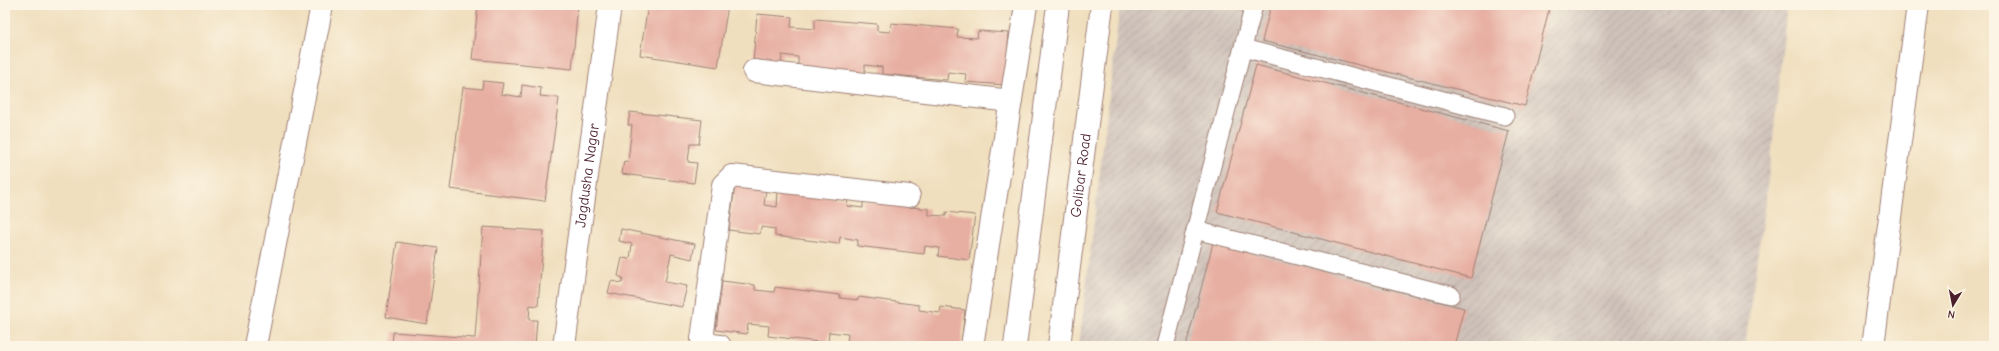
<svg xmlns="http://www.w3.org/2000/svg" width="1999" height="351" viewBox="0 0 1999 351" font-family="'Comic Neue',sans-serif">
<style>
.industrial{fill:url(#industrial-furrows)}
.building{fill:#e7aea2}
.lines{fill:none;stroke-linecap:round;stroke-linejoin:round}
.service-casing{stroke:#9d7f74;stroke-width:19}
.minor-casing{stroke:#9d7f74;stroke-width:24}
.tertiary-casing{stroke:#9d7f74;stroke-width:24}
.service{stroke:#fff;stroke-width:17}
.minor{stroke:#fff;stroke-width:22}
.tertiary{stroke:#fff;stroke-width:22}
.labels{text-anchor:middle;stroke-width:3;stroke-linejoin:round;paint-order:stroke}
.street-label{font-size:15px;fill:#4a1f2b;stroke:#fcf5e5}
</style>
<defs>
<pattern id="industrial-furrows" width="10" height="10" patternUnits="userSpaceOnUse"><rect width="10" height="10" fill="#cec1b9"/><path d="M-1 1l2-2M0 10L10 0M9 11l2-2" fill="none" stroke="#b2a59f"/></pattern>
</defs>
<rect width="100%" height="100%" fill="#fcf5e5"/>
<filter id="ink" filterUnits="userSpaceOnUse"><feTurbulence type="fractalNoise" baseFrequency=".025" numOctaves="2"/><feDisplacementMap in="SourceGraphic" scale="8" xChannelSelector="R" yChannelSelector="G"/><feConvolveMatrix kernelMatrix="1 2 1 2 8 2 1 2 1" color-interpolation-filters="sRGB"/></filter>
<filter id="wash" filterUnits="userSpaceOnUse"><feTurbulence type="fractalNoise" baseFrequency=".012" numOctaves="4" result="noise"/><feDisplacementMap in="SourceGraphic" scale="16" xChannelSelector="R" yChannelSelector="G"/><feGaussianBlur stdDeviation="0.9" result="paint"/><feColorMatrix in="noise" values="0 0 0 0 0 0 0 0 0 0 0 0 0 0 0 0 0 1.4 0 .05"/><feComposite in="paint" operator="in"/></filter>
<g filter="url(#wash)">
<rect width="100%" height="100%" fill="#f0dfbe"/>
<path class="industrial" d="M 1120,5 L 1787,5 L 1771,158 L 1745,346 L 1079,346 Z"/>
<g id="blocks">
<path class="building" d="M 478,5 L 578,5 L 572,69 L 472,59 Z
M 648,5 L 728,5 L 718,67 L 640,55 Z
M 1271,5 L 1550,5 L 1525,106 L 1262,41 Z
M 757,14 L 792,17 L 791,27 L 815,29 L 815,19 L 877,24 L 877,31 L 890,32 L 891,23 L 958,29 L 957,37 L 977,38 L 978,31 L 1009,33 L 1005,85 L 965,82 L 966,74 L 948,72 L 947,80 L 882,74 L 882,67 L 865,65 L 865,73 L 798,67 L 798,57 L 782,55 L 781,65 L 753,63 Z
M 1256,65 L 1509,131 L 1471,278 L 1217,212 Z
M 483,81 L 503,83 L 501,94 L 521,97 L 522,85 L 541,88 L 540,96 L 559,98 L 545,201 L 450,189 L 463,87 L 482,89 Z
M 630,112 L 702,120 L 699,144 L 690,144 L 688,162 L 697,163 L 694,183 L 622,174 L 624,161 L 628,162 L 632,125 L 628,125 Z
M 735,185 L 766,189 L 764,205 L 777,207 L 778,191 L 848,199 L 847,206 L 863,208 L 863,201 L 929,209 L 929,215 L 946,216 L 946,212 L 975,215 L 969,260 L 938,256 L 939,248 L 925,246 L 924,254 L 857,246 L 858,240 L 840,237 L 839,244 L 775,236 L 775,229 L 761,227 L 760,234 L 729,230 Z
M 483,227 L 544,231 L 538,306 L 530,305 L 529,320 L 537,320 L 535,346 L 392,346 L 393,332 L 475,338 Z
M 621,229 L 695,244 L 692,259 L 671,254 L 665,282 L 687,286 L 682,307 L 608,293 L 611,281 L 622,283 L 623,278 L 618,276 L 622,258 L 630,259 L 632,244 L 619,241 Z
M 397,242 L 438,248 L 427,324 L 386,317 Z
M 1213,243 L 1464,308 L 1454,346 L 1186,346 Z
M 722,281 L 755,285 L 755,290 L 774,292 L 775,287 L 840,295 L 840,298 L 858,300 L 859,297 L 919,305 L 919,310 L 940,313 L 941,307 L 965,310 L 961,346 L 933,346 L 909,343 L 909,346 L 851,346 L 847,345 L 848,334 L 829,332 L 828,343 L 768,336 L 769,326 L 748,324 L 747,334 L 716,330 Z"/>
</g>
</g>
<g filter="url(#ink)">
<use href="#blocks" fill-opacity="0" stroke="#9d7f74" stroke-width="1"/>
<g class="lines">
<defs>
<path id="service" d="M 1243,48 L 1505,116
M 1195,230 L 1451,295
M 1165,346 L 1254,5"/>
<g id="minor">
<path d="M 754,71 L 1011,101"/>
<path d="M 255,346 L 322,5"/>
<path id="s1" d="M 564,346 L 610,5"/>
<path d="M 720,346 L 712,345 L 702,339 L 723,185 L 732,176 L 909,196"/>
<path d="M 972,346 L 1026,5"/>
<path d="M 1873,346 L 1918,5"/>
</g>
<g id="tertiary">
<path d="M 1015,346 L 1058,5"/>
<path id="s2" d="M 1059,346 L 1102,5"/>
</g>
</defs>
<use href="#service" class="service-casing"/>
<use href="#minor" class="minor-casing"/>
<use href="#tertiary" class="tertiary-casing"/>
<use href="#service" class="service"/>
<use href="#minor" class="minor"/>
<use href="#tertiary" class="tertiary"/>
</g>
</g>
<g class="labels">
<g class="street-label">
<text dy="5" stroke="none"><textPath href="#s1" startOffset="172">Jagdusha Nagar</textPath></text>
<text dy="5" stroke="none"><textPath href="#s2" startOffset="172">Golibar Road</textPath></text>
</g>
</g>
<rect width="1999" height="351" fill="none" stroke="#fcf5e5" stroke-width="20"/>
<g transform="translate(1953 305) rotate(190)" stroke="#fcf5e5" stroke-width="3" paint-order="stroke">
<path d="M0-3L7 15L0 10L-7 15Z" fill="#4a1f2b"/>
<text y="-6" font-size="11" font-weight="bold" text-anchor="middle" fill="#4a1f2b">N</text>
</g>
</svg>
